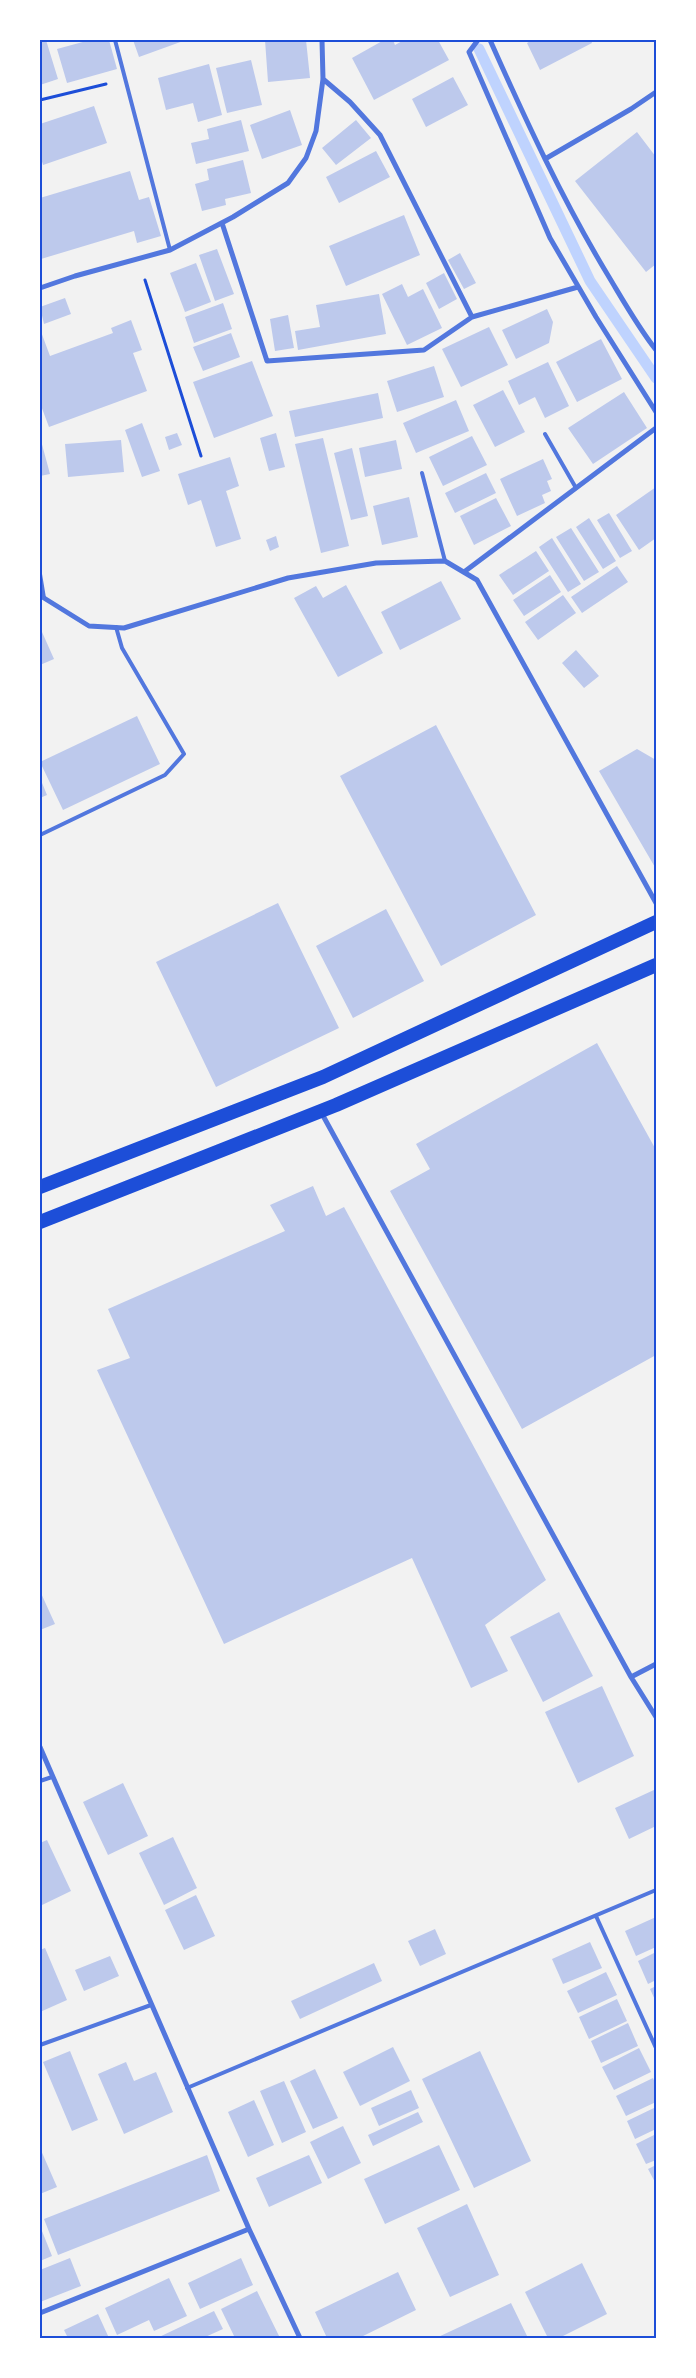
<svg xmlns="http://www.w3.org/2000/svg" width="696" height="2378" viewBox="0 0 696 2378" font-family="Montserrat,sans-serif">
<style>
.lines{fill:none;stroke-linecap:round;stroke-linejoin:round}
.stream{stroke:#bfd3fe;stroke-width:11}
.building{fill:#bdc9ec}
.path{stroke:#1d4ed8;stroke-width:3}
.service{stroke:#5277de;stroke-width:4}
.minor{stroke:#5277de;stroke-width:5}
.trunk{stroke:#1d4ed8;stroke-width:14}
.neatline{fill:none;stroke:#1d4ed8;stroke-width:2}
</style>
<rect width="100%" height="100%" fill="#f2f2f2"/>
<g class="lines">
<path class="stream" d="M 479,49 L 590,281 L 656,378"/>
</g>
<path class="building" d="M 40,40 L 46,40 L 58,79 L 40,85 Z
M 90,40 L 109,40 L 117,69 L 67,83 L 57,49 Z
M 133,40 L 186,40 L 139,57 Z
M 265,40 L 306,40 L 310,78 L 268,82 Z
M 384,40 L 393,40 L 395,45 L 404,40 L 438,40 L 449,60 L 374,100 L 352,58 Z
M 532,40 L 591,40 L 592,43 L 540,70 L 527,43 Z
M 251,60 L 262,105 L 227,113 L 216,68 Z
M 209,64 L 222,115 L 198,122 L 193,103 L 166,110 L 158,78 Z
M 453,77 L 468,105 L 426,127 L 412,99 Z
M 94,106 L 107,143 L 43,165 L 40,155 L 40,124 Z
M 290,110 L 302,145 L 262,159 L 250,125 Z
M 241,120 L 249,151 L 196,164 L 191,143 L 209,139 L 207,129 Z
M 356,120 L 371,138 L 336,165 L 322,148 Z
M 637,132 L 656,157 L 656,264 L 646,272 L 575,181 Z
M 376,151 L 390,177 L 339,203 L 326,177 Z
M 243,160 L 251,193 L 225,199 L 226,205 L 202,211 L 195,184 L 209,180 L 207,169 Z
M 130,171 L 139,200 L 149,197 L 161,236 L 137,243 L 134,231 L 41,259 L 40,198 Z
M 404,215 L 420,255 L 346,286 L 329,246 Z
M 217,249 L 234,294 L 215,301 L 199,255 Z
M 460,253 L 476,283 L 464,289 L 448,260 Z
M 196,263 L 211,302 L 185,312 L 170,273 Z
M 444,273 L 457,299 L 439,309 L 426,283 Z
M 402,284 L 408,297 L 423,289 L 442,328 L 407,345 L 382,294 Z
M 379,294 L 386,334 L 298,350 L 295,331 L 320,327 L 316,305 Z
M 65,298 L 71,314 L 44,324 L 40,307 Z
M 223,303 L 232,329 L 194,343 L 185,317 Z
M 547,309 L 553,322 L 549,343 L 516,359 L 502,330 Z
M 288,315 L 294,348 L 275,351 L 270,319 Z
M 131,320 L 142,350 L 133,353 L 147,391 L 49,427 L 40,403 L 40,329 L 50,356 L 113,333 L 111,328 Z
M 489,327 L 508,365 L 461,387 L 442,349 Z
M 231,333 L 240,357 L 203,371 L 193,347 Z
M 601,339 L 622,379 L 577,402 L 556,362 Z
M 252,361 L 273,416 L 214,438 L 193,382 Z
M 548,362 L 569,406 L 545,418 L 535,397 L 519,405 L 508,381 Z
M 434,366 L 444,397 L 397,412 L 387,381 Z
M 503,390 L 525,432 L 495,447 L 473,405 Z
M 624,392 L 647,428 L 593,464 L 568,428 Z
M 378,393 L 383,418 L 295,437 L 289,411 Z
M 456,400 L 469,431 L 416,453 L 403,423 Z
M 142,423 L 160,471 L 142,477 L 125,430 Z
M 177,433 L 182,445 L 169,450 L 165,437 Z
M 276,433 L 285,467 L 269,471 L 260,438 Z
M 472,436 L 487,465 L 443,486 L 429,457 Z
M 40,437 L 50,474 L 40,476 Z
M 323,438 L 349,546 L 321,553 L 295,444 Z
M 121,440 L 124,472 L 68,477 L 65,444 Z
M 396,440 L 402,469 L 365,477 L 359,448 Z
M 352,448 L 368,516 L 351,520 L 334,453 Z
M 230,457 L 239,486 L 226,491 L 241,539 L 216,547 L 201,500 L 188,505 L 178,474 Z
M 543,459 L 552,479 L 547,481 L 551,491 L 542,495 L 545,503 L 517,516 L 500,479 Z
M 486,473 L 496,493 L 455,513 L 445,493 Z
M 656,487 L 656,538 L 639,550 L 616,515 Z
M 409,497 L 418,537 L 382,545 L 373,506 Z
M 496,498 L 511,526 L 474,545 L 460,516 Z
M 609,513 L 632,551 L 620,558 L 597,520 Z
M 589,518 L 616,561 L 603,569 L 576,527 Z
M 571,528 L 599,572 L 584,581 L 556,537 Z
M 276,536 L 279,547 L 270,551 L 266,540 Z
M 552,538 L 581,584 L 568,592 L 539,547 Z
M 536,551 L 549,571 L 513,595 L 499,575 Z
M 617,566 L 628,582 L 582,613 L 571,597 Z
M 550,575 L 561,592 L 524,616 L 513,600 Z
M 441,581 L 461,619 L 400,650 L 381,612 Z
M 346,585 L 383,653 L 338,677 L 294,598 L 316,586 L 323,598 Z
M 563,595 L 576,613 L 538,640 L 525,622 Z
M 42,632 L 54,659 L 40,665 L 40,633 Z
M 576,650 L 599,676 L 584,688 L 562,663 Z
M 137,716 L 160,764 L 63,810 L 40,762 Z
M 436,725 L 536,915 L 441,966 L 340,776 Z
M 637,749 L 656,760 L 656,869 L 599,771 Z
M 40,778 L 47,795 L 40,798 Z
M 278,903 L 339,1028 L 216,1087 L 156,962 Z
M 386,909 L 424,981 L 353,1018 L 316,946 Z
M 597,1043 L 656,1150 L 656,1355 L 522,1429 L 390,1191 L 430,1169 L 416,1144 Z
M 313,1186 L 326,1216 L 344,1207 L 546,1580 L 485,1625 L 508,1671 L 471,1688 L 412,1558 L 224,1644 L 97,1370 L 130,1358 L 108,1309 L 285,1231 L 270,1205 Z
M 40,1591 L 55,1624 L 40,1630 Z
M 559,1612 L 593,1676 L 543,1702 L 510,1637 Z
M 602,1686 L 634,1756 L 578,1783 L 545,1712 Z
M 123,1783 L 148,1836 L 108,1855 L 83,1802 Z
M 656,1789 L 656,1826 L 629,1839 L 615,1808 Z
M 173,1837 L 197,1888 L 164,1905 L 139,1853 Z
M 47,1840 L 71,1891 L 40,1906 L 40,1843 Z
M 196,1895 L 215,1936 L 184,1950 L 165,1910 Z
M 656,1917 L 656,1947 L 636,1956 L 625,1931 Z
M 435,1929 L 446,1954 L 420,1966 L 408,1941 Z
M 590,1942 L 602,1968 L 563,1984 L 552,1959 Z
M 45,1948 L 67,2000 L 40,2012 L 40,1950 Z
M 656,1952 L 656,1980 L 648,1984 L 638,1961 Z
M 110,1956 L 119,1976 L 84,1991 L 75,1970 Z
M 374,1963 L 382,1981 L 300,2019 L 291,2001 Z
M 606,1972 L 617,1995 L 578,2013 L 567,1991 Z
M 656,1986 L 656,2002 L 650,1989 Z
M 617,1999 L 627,2021 L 589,2039 L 579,2017 Z
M 628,2023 L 638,2046 L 601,2063 L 591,2041 Z
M 393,2047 L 410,2081 L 360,2106 L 343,2072 Z
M 639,2048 L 651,2072 L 614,2090 L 602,2067 Z
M 70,2051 L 98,2120 L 72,2131 L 43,2062 Z
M 480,2051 L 531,2161 L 474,2188 L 422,2079 Z
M 126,2062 L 134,2081 L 156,2072 L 173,2112 L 124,2134 L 98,2074 Z
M 315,2069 L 338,2118 L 313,2129 L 290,2081 Z
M 653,2078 L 656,2085 L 656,2102 L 626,2116 L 616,2096 Z
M 284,2081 L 306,2132 L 282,2143 L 260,2091 Z
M 411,2090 L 419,2108 L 379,2126 L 371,2108 Z
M 254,2100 L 274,2145 L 248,2157 L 228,2112 Z
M 656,2107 L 656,2129 L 635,2139 L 627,2121 Z
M 418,2112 L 423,2122 L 373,2146 L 368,2135 Z
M 343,2126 L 361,2163 L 328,2179 L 310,2142 Z
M 656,2134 L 656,2160 L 646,2164 L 636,2144 Z
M 439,2145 L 460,2190 L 385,2224 L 364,2179 Z
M 40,2148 L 57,2187 L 40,2194 Z
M 207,2155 L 220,2191 L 58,2255 L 44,2219 Z
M 309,2155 L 322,2183 L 269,2207 L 256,2178 Z
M 656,2165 L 656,2184 L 648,2169 Z
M 467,2204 L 499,2275 L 450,2297 L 417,2228 Z
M 40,2226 L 52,2256 L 40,2261 Z
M 70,2258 L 81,2286 L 40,2302 L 40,2270 Z
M 241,2258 L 253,2285 L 200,2309 L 188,2283 Z
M 582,2263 L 607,2314 L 559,2338 L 548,2338 L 525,2292 Z
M 398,2272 L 416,2310 L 359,2338 L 327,2338 L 315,2312 Z
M 169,2278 L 187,2316 L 154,2331 L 149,2320 L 117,2335 L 105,2308 Z
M 257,2291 L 280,2338 L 235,2338 L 221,2309 Z
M 511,2303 L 528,2338 L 436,2338 Z
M 214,2311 L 223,2329 L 203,2338 L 157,2338 Z
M 98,2314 L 109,2338 L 68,2338 L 64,2330 Z"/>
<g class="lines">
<path class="path" d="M 40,100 L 106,84
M 145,280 L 201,456"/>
<path class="service" d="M 115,40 L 170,250
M 545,434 L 576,488
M 422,473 L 445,561
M 40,574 L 44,598
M 40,835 L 165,775 L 184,754 L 122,648 L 116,627
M 40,1781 L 52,1777
M 596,1916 L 656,2048
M 40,2045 L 151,2005
M 187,2088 L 656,1890"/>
<path class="minor" d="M 478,40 L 469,52 L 550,238 L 596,317 L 656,412
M 490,40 C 526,121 563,201 609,277 C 624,302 638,327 656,350
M 323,79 L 350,102 L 380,135 L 472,317
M 545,159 L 631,109 L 656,92
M 222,223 L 267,361 L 424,350 L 472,317 L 578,287
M 40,288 L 75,276 L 170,250 L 233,217 L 288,183 L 306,158 L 316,131 L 323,79 L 322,40
M 464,572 L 656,428
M 44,598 L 89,626 L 124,628 L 288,578 L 376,563 L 445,561 L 477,580 L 656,903
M 321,1112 L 631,1677 L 656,1717
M 631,1677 L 656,1664
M 40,1747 L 249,2229 L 300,2338
M 40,2313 L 249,2229"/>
<path class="trunk" d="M 40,1187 L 323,1077 L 656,922
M 40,1222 L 336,1105 L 656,965"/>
</g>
<rect width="696" height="2378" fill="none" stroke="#ffffff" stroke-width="82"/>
<rect x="41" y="41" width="614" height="2296" class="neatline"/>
</svg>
